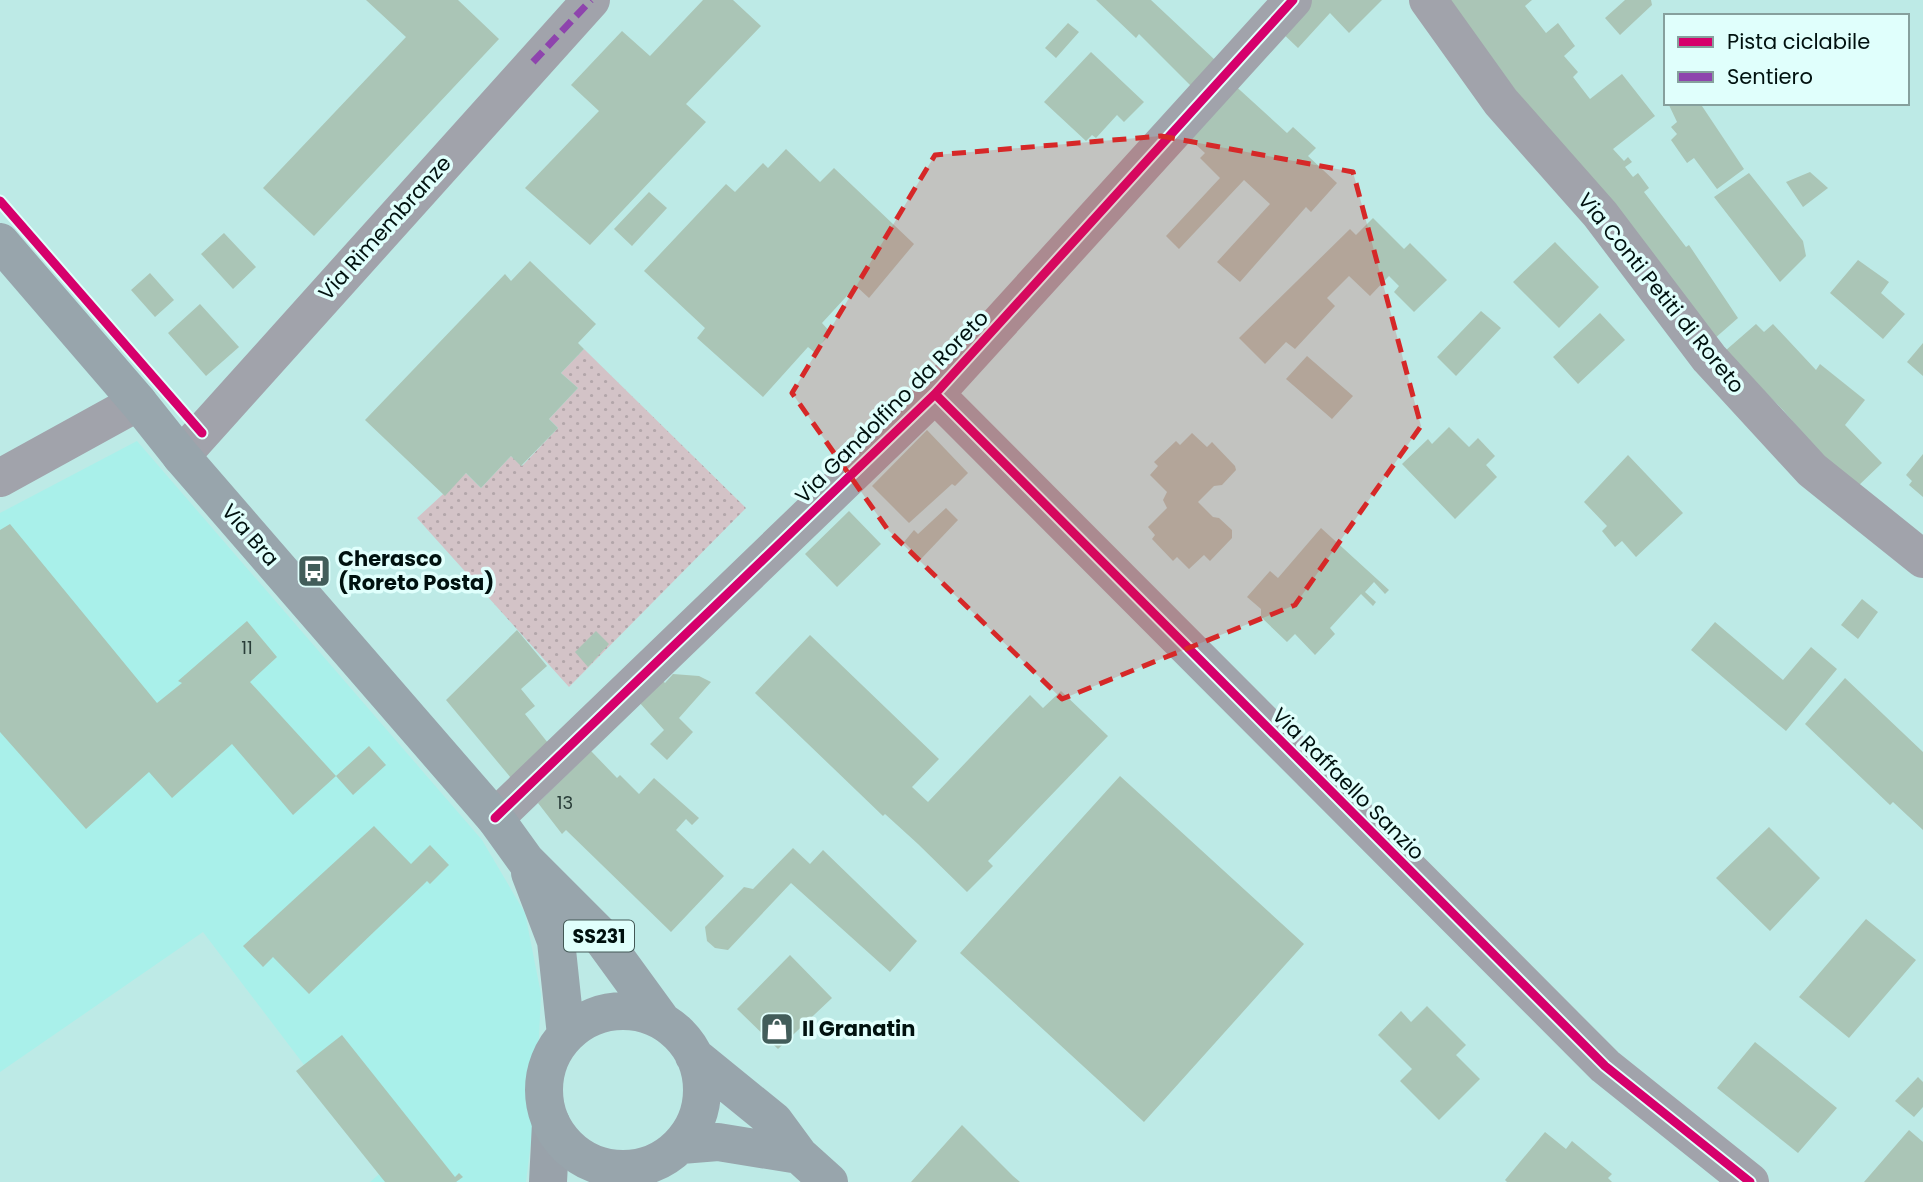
<svg xmlns="http://www.w3.org/2000/svg" width="1923" height="1182" viewBox="0 0 1923 1182" font-family="Poppins,sans-serif">
<style>
.built{fill:#a9f0ea}
.park{fill:url(#park-dots)}
.building{fill:#aac5b6}
.lines{fill:none;stroke-linecap:round;stroke-linejoin:round}
.street{stroke:#a1a3ab;stroke-width:38}
.secondary{stroke:#99a2aa;stroke-width:38}
.primary{stroke:#98a5ac;stroke-width:38}
.quiet{stroke:#8e44ad;stroke-width:7;stroke-dasharray:14 7;stroke-linecap:butt}
.cycleway-casing{stroke:#e0fffc;stroke-width:13}
.cycleway{stroke:#d6006c;stroke-width:9}
.marked{fill:#d62828;fill-opacity:0.2;stroke:#d62828;stroke-width:5;stroke-dasharray:14 9;stroke-linejoin:round}
.labels{text-anchor:middle;stroke-width:7;stroke-linejoin:round;paint-order:stroke}
.number-label{font-size:18px;fill:#2a3e39}
.shield{fill:#e0fffc;stroke:#435856;stroke-width:2}
.shield-label{font-size:19px;font-weight:bold;fill:#00110f}
.street-label{font-size:21px;fill:#00110f;stroke:#e0fffc}
.poi-label{font-size:21px;font-weight:bold;fill:#00110f;stroke:#e0fffc;text-anchor:start}
</style>
<defs>
<pattern id="park-dots" width="8" height="8" patternUnits="userSpaceOnUse" patternTransform="scale(1.75)"><rect width="8" height="8" fill="#d3c3c7"/><path d="M2 2h.1M6 6h.1" fill="none" stroke="#b3a6aa" stroke-width="1.8" stroke-linecap="round"/></pattern>
</defs>
<rect width="100%" height="100%" fill="#bdeae6"/>
<path class="built" d="M 137,441 L 482,840 L 525,913 L 541,994 L 536,1101 L 526,1182 L 370,1182 L 384,1170 L 203,932 L 0,1072 L 0,513 Z"/>
<path class="park" d="M 584,349 L 746,508 L 569,687 L 417,518 L 466,473 L 481,488 L 511,456 L 522,466 L 558,428 L 549,419 L 578,388 L 561,373 Z"/>
<path class="building" d="M 366,0 L 458,0 L 499,39 L 314,236 L 263,188 L 406,37 Z
M 703,0 L 733,0 L 761,26 L 686,104 L 706,122 L 590,245 L 525,188 L 599,111 L 571,85 L 622,31 L 650,56 Z
M 1096,0 L 1151,0 L 1215,60 L 1191,86 L 1139,34 L 1136,38 Z
M 1302,0 L 1382,0 L 1349,33 L 1330,13 L 1298,48 L 1277,28 Z
M 1447,0 L 1532,0 L 1525,6 L 1546,33 L 1558,23 L 1575,46 L 1564,56 L 1578,72 L 1573,77 L 1590,99 L 1622,74 L 1655,116 L 1613,149 L 1624,161 L 1628,157 L 1632,162 L 1625,167 L 1633,177 L 1638,173 L 1649,188 L 1644,192 L 1686,247 L 1689,245 L 1738,318 L 1714,339 L 1592,192 Z
M 1625,0 L 1651,0 L 1652,5 L 1620,35 L 1605,18 Z
M 1068,23 L 1079,32 L 1056,58 L 1045,48 Z
M 1091,52 L 1144,102 L 1124,122 L 1117,115 L 1096,138 L 1092,135 L 1086,141 L 1044,102 Z
M 1230,81 L 1287,133 L 1293,127 L 1316,148 L 1308,156 L 1337,183 L 1311,212 L 1306,207 L 1240,282 L 1217,262 L 1270,204 L 1244,180 L 1179,249 L 1166,236 L 1220,178 L 1200,158 L 1205,153 L 1182,132 Z
M 1668,103 L 1700,103 L 1744,169 L 1717,189 L 1694,158 L 1687,163 L 1671,140 L 1677,134 L 1671,127 L 1677,122 Z
M 786,149 L 820,182 L 834,168 L 914,244 L 869,298 L 856,286 L 822,323 L 831,333 L 814,352 L 808,347 L 763,397 L 697,338 L 705,328 L 644,271 L 726,184 L 735,192 L 763,163 L 768,168 Z
M 1810,172 L 1828,188 L 1803,207 L 1786,182 Z
M 1749,173 L 1803,241 L 1806,256 L 1780,282 L 1714,197 Z
M 649,192 L 667,208 L 632,246 L 614,229 Z
M 1373,218 L 1404,249 L 1410,243 L 1447,280 L 1414,312 L 1394,292 L 1399,286 L 1389,276 L 1370,296 L 1349,276 L 1327,298 L 1335,306 L 1295,349 L 1286,342 L 1265,364 L 1239,338 L 1350,229 L 1356,235 Z
M 224,233 L 256,267 L 233,289 L 201,254 Z
M 1555,242 L 1599,287 L 1559,328 L 1513,282 Z
M 1858,260 L 1889,282 L 1881,293 L 1905,314 L 1883,339 L 1830,293 Z
M 530,261 L 596,324 L 578,343 L 584,349 L 561,373 L 578,388 L 549,419 L 558,428 L 521,466 L 511,456 L 481,488 L 466,473 L 445,496 L 365,420 L 505,274 L 511,281 Z
M 150,273 L 174,300 L 155,317 L 131,290 Z
M 200,304 L 239,347 L 206,376 L 168,333 Z
M 1481,311 L 1501,328 L 1456,376 L 1437,357 Z
M 1600,313 L 1625,340 L 1578,384 L 1553,357 Z
M 1756,324 L 1764,332 L 1773,324 L 1816,370 L 1820,364 L 1865,400 L 1845,425 L 1882,463 L 1857,487 L 1823,457 L 1783,410 L 1725,351 Z
M 1923,343 L 1923,376 L 1907,362 Z
M 1307,356 L 1353,396 L 1332,419 L 1286,379 Z
M 1449,427 L 1469,447 L 1478,438 L 1495,456 L 1486,465 L 1497,477 L 1455,519 L 1402,464 L 1428,439 L 1432,444 Z
M 927,430 L 968,473 L 955,486 L 952,484 L 909,523 L 872,486 Z
M 1192,433 L 1207,447 L 1212,442 L 1235,466 L 1236,470 L 1222,485 L 1214,486 L 1198,502 L 1213,517 L 1219,518 L 1232,530 L 1232,538 L 1210,561 L 1204,555 L 1189,569 L 1177,557 L 1173,561 L 1152,539 L 1155,535 L 1148,527 L 1167,508 L 1163,500 L 1167,492 L 1150,475 L 1158,466 L 1154,462 L 1176,441 L 1180,445 Z
M 1923,454 L 1923,497 L 1909,485 L 1912,481 L 1906,475 Z
M 1628,455 L 1683,513 L 1636,557 L 1622,541 L 1615,547 L 1602,531 L 1607,526 L 1584,502 Z
M 946,508 L 958,520 L 921,559 L 904,542 L 914,530 L 918,534 Z
M 849,511 L 881,544 L 837,587 L 805,554 Z
M 10,524 L 157,703 L 182,683 L 178,681 L 247,621 L 277,657 L 250,682 L 336,776 L 369,746 L 386,765 L 353,795 L 336,776 L 293,815 L 232,744 L 172,798 L 149,772 L 86,829 L 0,732 L 0,530 Z
M 1321,528 L 1389,590 L 1385,594 L 1374,582 L 1365,592 L 1376,602 L 1373,606 L 1361,594 L 1330,628 L 1335,634 L 1315,655 L 1295,634 L 1287,642 L 1261,617 L 1261,609 L 1247,597 L 1270,571 L 1278,578 Z
M 1862,599 L 1878,612 L 1858,639 L 1841,625 Z
M 1715,622 L 1783,680 L 1811,647 L 1837,669 L 1786,731 L 1691,650 Z
M 517,630 L 547,666 L 521,689 L 535,706 L 525,714 L 548,743 L 511,778 L 446,700 Z
M 596,631 L 609,644 L 588,667 L 575,652 Z
M 810,635 L 939,759 L 912,787 L 928,802 L 1030,695 L 1043,708 L 1061,691 L 1108,736 L 988,861 L 993,866 L 967,892 L 918,844 L 885,814 L 883,816 L 755,693 Z
M 673,674 L 699,676 L 711,682 L 679,718 L 693,732 L 667,760 L 650,744 L 664,730 L 639,702 L 662,680 L 665,683 Z
M 1845,678 L 1923,752 L 1923,830 L 1893,802 L 1890,805 L 1805,724 Z
M 591,751 L 617,778 L 620,775 L 639,794 L 654,778 L 699,818 L 692,825 L 686,819 L 676,830 L 724,876 L 671,932 L 566,830 L 562,834 L 538,803 Z
M 1120,776 L 1304,944 L 1144,1122 L 960,953 Z
M 374,826 L 411,864 L 430,845 L 449,865 L 430,884 L 427,881 L 422,886 L 309,994 L 273,957 L 263,967 L 243,946 Z
M 1769,827 L 1820,878 L 1770,931 L 1716,878 Z
M 793,848 L 810,864 L 823,850 L 917,941 L 890,972 L 791,883 L 728,950 L 715,948 L 707,941 L 705,927 L 744,887 L 753,889 Z
M 1866,919 L 1916,960 L 1849,1038 L 1799,997 Z
M 790,955 L 832,998 L 778,1049 L 737,1009 Z
M 1427,1006 L 1466,1045 L 1456,1055 L 1480,1079 L 1439,1120 L 1400,1081 L 1412,1069 L 1378,1035 L 1401,1011 L 1411,1022 Z
M 342,1035 L 455,1177 L 459,1173 L 463,1177 L 456,1182 L 385,1182 L 296,1071 Z
M 1755,1042 L 1837,1108 L 1798,1153 L 1717,1088 Z
M 1918,1077 L 1923,1082 L 1923,1107 L 1914,1117 L 1895,1101 Z
M 962,1125 L 1013,1176 L 1020,1182 L 911,1182 Z
M 1909,1130 L 1923,1142 L 1923,1182 L 1864,1182 Z
M 1545,1132 L 1566,1149 L 1572,1141 L 1612,1174 L 1608,1178 L 1612,1182 L 1507,1182 L 1505,1180 Z"/>
<g class="lines">
<path class="street" d="M 1428,0 L 1501,102 L 1600,214 L 1709,358 L 1812,470 L 1923,559
M 935,394 L 1605,1066 L 1750,1182
M 181,456 L 591,0
M 0,478 L 138,402
M 495,818 L 935,394 L 1293,0"/>
<path class="secondary" d="M 548,1182 L 551,1123
M 614,1182 L 626,1170"/>
<path class="primary" d="M 0,242 L 138,402 L 181,456 L 495,818 L 526,861 L 598,933 L 662,1021
M 530,873 L 556,941 L 566,1035
M544 1090a79 79 0 1 1 158 0a79 79 0 1 1-158 0Z
M 694,1056 L 774,1121 L 799,1155 L 829,1182
M 681,1145 L 718,1142 L 799,1155"/>
<path class="quiet" d="M 533,62 L 591,0"/>
<defs>
<path id="cycleway" d="M 0,201 L 202,433
M 935,394 L 1605,1066 L 1750,1182
M 495,818 L 935,394 L 1293,0"/>
</defs>
<use href="#cycleway" class="cycleway-casing"/>
<use href="#cycleway" class="cycleway"/>
</g>
<path class="marked" d="M 1161,136 L 1353,172 L 1421,426 L 1295,605 L 1062,699 L 888,530 L 792,393 L 935,155 Z"/>
<defs>
<symbol id="bus-square" viewBox="-11 -11 22 22"><rect x="-9" y="-9" width="18" height="18" rx="4" fill="#425d5a" stroke="#e0fffc"/><path d="M-5-6H5V4H4V6H2V4H-2V6H-4V4H-5ZM-3.5-4V0h7V-4ZM-3.5 1.2v1.5H-2V1.2ZM2 1.2v1.5H3.5V1.2Z" fill="#fff"/></symbol>
<symbol id="shop-square" viewBox="-11 -11 22 22"><rect x="-9" y="-9" width="18" height="18" rx="4" fill="#425d5a" stroke="#e0fffc"/><path d="M-5-2.5h2.3a2.7 3.5 0 0 1 5.4 0H5L5.5 6h-11ZM-1.5-2.5h3a1.5 2.3 0 0 0-3 0Z" fill="#fff"/></symbol>
</defs>
<g fill-rule="evenodd">
<use href="#bus-square" x="295" y="552" width="38" height="38"/>
<use href="#shop-square" x="758" y="1010" width="38" height="38"/>
</g>
<g class="labels">
<g class="number-label">
<text x="247" y="654">11</text>
<text x="565" y="809">13</text>
</g>
<rect class="shield" x="564" y="920.5" width="70" height="31" rx="5"/>
<g class="shield-label">
<text x="599" y="943">SS231</text>
</g>
<g class="street-label">
<text transform="translate(385 228) rotate(-48)" y="7">Via Rimembranze</text>
<text transform="translate(1661 293) rotate(51)" y="7">Via Conti Petiti di Roreto</text>
<text transform="translate(892 407) rotate(-45)" y="7">Via Gandolfino da Roreto</text>
<text transform="translate(250 535) rotate(49)" y="7">Via Bra</text>
<text transform="translate(1348 784) rotate(45)" y="7">Via Raffaello Sanzio</text>
</g>
<g class="poi-label">
<text x="338" y="566">Cherasco<tspan x="338" dy="24">(Roreto Posta)</tspan></text>
<text x="802" y="1036">Il Granatin</text>
</g>
</g>
<rect x="1664" y="14" width="245" height="91" fill="#e0fffc" stroke="#86a09d" stroke-width="2"/>
<rect x="1678" y="37" width="35" height="10" fill="#d6006c" stroke="#86a09d" stroke-width="2"/>
<text x="1727" y="49" font-size="21" fill="#00110f">Pista ciclabile</text>
<rect x="1678" y="72" width="35" height="10" fill="#8e44ad" stroke="#86a09d" stroke-width="2"/>
<text x="1727" y="84" font-size="21" fill="#00110f">Sentiero</text>
</svg>
